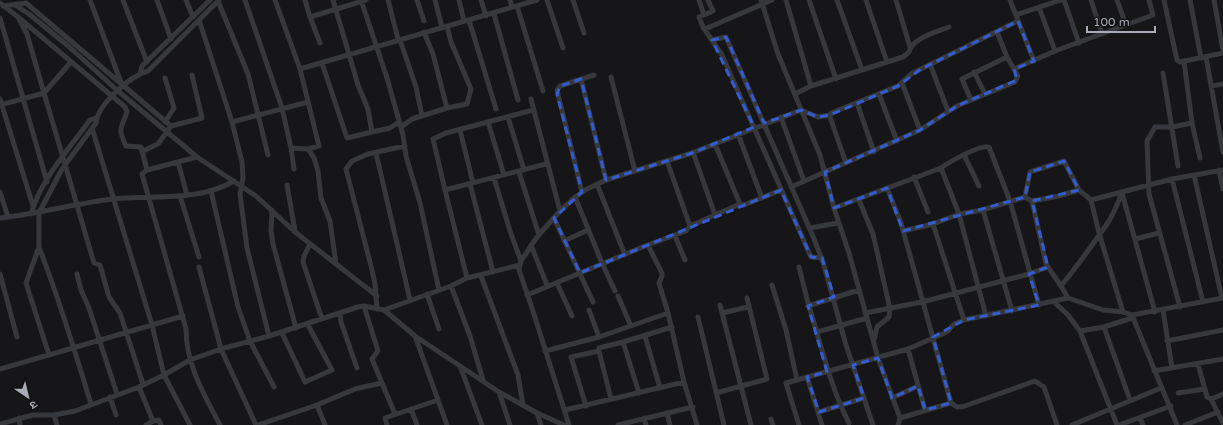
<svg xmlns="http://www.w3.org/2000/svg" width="1223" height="425" viewBox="0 0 1223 425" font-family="'Varela Round','Noto Sans Devanagari',sans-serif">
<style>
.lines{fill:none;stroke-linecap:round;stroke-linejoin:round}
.street{stroke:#37383c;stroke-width:5}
.marked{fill:none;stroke:#325cd3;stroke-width:3;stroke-dasharray:8 5;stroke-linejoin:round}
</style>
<rect width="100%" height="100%" fill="#161618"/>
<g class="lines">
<path class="street" d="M 90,0 L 122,85
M 123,0 L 147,62
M 157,0 L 171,39
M 186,0 L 193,17
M 245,0 L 282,108 L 291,148
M 275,0 L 300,69
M 305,0 L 310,17 L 366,0
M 361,0 L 387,78 L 403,135 L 406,156 L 420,203 L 439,290
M 388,0 L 398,39
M 417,0 L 424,21
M 435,0 L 442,27
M 459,0 L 464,21
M 481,0 L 486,16
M 510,0 L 512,7
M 547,0 L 563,48
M 573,0 L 584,33
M 699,0 L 704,15 L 699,17 L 703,27 L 722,55 L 811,257 L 822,258
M 761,0 L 778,54 L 820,155 L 834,208 L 849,253 L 878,358 L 900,418
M 786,0 L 811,86
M 809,0 L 836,79
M 837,0 L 862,70
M 866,0 L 887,62
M 896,0 L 910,47
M 1010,0 L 1034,61
M 1064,0 L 1079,43
M 1091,0 L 1102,34
M 1117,0 L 1126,25
M 1164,0 L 1177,60 L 1180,62 L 1223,53
M 1190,0 L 1201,58
M 1214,0 L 1223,50
M 218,1 L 248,74 L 268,155
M 0,3 L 18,17 L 27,34 L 44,93 L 0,105
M 15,5 L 29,14 L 67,45 L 118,91 L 197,157 L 256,196 L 295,232 L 377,296
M 3,6 L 26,3 L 171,126
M 517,6 L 543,91
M 1039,7 L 1055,51
M 494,14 L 518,100
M 704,15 L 713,11 L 708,0
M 1016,15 L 1061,0
M 18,17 L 125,107 L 127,112 C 121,130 117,126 126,146 L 141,147 L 147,170
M 310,17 L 320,43
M 0,18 L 47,182
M 199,20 L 232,122
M 469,20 L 496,109
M 705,29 L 772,0
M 400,40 L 416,87 L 422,116
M 712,40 L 726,37 L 812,234 L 823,262 L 846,345 L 873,425
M 1206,57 L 1223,152
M 1184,61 L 1192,123 L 1200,158
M 71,62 L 44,93 L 94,263 L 100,265 L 109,297 L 120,313 L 143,384
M 322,63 L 347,138 L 372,132 L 368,109 L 358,85 L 333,0
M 930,64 L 948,111
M 1014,69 L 1055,51 L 1153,15 L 1149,0
M 974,72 L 985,94
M 140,73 L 142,66 L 210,0
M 1163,73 L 1178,166
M 611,77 L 635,171
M 165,78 L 174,108 L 165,122
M 581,79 L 606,180
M 902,83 L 920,130
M 1211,86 L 1223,84
M 795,94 L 811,86 L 903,57 L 909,52 C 912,38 937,32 949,27
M 879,94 L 897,141
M 0,99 L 33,206
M 531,99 L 560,211
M 971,100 L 962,79 L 1007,57
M 308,102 L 232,122 L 242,162 L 243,178 L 240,194 L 247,248 L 269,336 L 358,307 L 364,306 L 384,310 L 415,336 L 499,392 L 537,413 L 564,425
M 857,103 L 874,152
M 447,108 L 467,104 L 471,89 L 451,42 L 447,26
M 508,117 L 524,170
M 781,117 L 804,181
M 488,122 L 504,175
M 401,127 L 412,119 L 447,108 L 433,54 L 424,32
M 92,128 L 152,325 L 164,375 L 190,425
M 460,130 L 473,183
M 372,132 L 390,128 L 399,122
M 738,134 L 762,198
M 715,144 L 740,204 L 744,205 L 781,190
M 308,149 L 314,158 L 318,171 L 321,198 L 330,221 L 336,264
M 143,151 L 158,144 L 171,126 L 202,118 L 192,75
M 693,152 L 715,215
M 376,153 L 410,300
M 964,155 L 979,186
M 197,157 L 147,170 L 142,174 L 186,329 C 186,365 204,394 220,425
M 667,161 L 690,226
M 178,162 L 187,195
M 846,163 L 830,117 L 831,113 L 898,86 L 911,74 L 921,69 L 1018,21
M 941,168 C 949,162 981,144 989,147 L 1010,201 L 1039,305
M 294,169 L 291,148 L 308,149 L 319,146 L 300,69 L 537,0
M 1219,170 L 1223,189
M 519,172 L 539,235
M 1194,175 L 1222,298
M 914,177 L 928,212
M 494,178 L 510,231 L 521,261
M 1172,179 L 1203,302
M 470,184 L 493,272
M 597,184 L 625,255
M 287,185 L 295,231
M 791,187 L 920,130 L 957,106 L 1015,82 L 1018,76 L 1007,57 L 997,32
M 887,188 L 901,223 L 951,403 L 957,407 L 962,407 L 1035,381 L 1044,387 L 1057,425
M 445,190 L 433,139 L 446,133 L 533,110
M 211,191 L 238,307 L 250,341 L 274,387
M 0,192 L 8,217
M 582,192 L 557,90 L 560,86 L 594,75
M 1122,193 L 1155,312
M 180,196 L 199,257
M 575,197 L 602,263 L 615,291
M 1025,197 L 1030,172 L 1064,161 L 1079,190 L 1091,200 L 1099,233 L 1123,312
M 859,200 L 873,234 L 890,309 L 889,317 L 877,327 L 874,340
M 1091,200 L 1172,179 L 1223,170
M 1032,201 L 1059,196 L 1079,190
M 834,208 L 941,168 L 959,214 L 986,316
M 272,210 L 271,231 L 273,244 L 296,328
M 983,210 L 1012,311
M 31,214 C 41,179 69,149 90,120 L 96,118
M 0,218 C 38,214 76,203 114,199 C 154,195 198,202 234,181
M 554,218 L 593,302
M 933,224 L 964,320
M 810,228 L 838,223
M 903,231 L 933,224 L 959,214 L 983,210 L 1025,197 L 1032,201 L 1046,264 L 1061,286
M 675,236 L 685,260
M 1135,239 L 1159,233
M 564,241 L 588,230
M 310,244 L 304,256 L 303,262 L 322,319
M 531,245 L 547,285
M 648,245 L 662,273 L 662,276 L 659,283 L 668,313
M 39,247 C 59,299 75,351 91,404
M 199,267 L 221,349 L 256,425
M 799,267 C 804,289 810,311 817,333 C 826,364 834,394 849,423
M 0,274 L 17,337
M 77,274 L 81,290 L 89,308 L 117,394
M 481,276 L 518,375 L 523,405
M 467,278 L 445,190 L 546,164
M 557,283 L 572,316
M 772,285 L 786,330 L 797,380
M 451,286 L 470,336 L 483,380
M 427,294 L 439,329
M 527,295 L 645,246 L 686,231 L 690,226 L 740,204
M 618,296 L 630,324
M 1068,298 L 1061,286 C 1078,265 1094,243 1109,221 C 1114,213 1118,202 1122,193
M 1054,302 L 1068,315 L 1080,331 L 1117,425
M 720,305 L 751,425
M 364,306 L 378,351 L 372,359 L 395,414
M 808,306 L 859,290
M 1180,307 L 1149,194 L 1147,141 L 1155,127 L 1172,127 L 1192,123
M 377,309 L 375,284 L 371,266 L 346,169 L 352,161 L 368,154 L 405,146
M 384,310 L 451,286 L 467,278 L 520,265
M 589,310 L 599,337
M 1163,310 L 1172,368
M 340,313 L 341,322 L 357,368
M 722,313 L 748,307
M 865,313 L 922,302 L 1029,274 L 1048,267
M 1132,315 L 1177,425
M 698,317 L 724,425
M 1104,327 L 1130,400
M 1080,331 L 1104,327 L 1132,318
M 817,332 L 867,318
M 282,333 L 305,382 L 332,370 L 308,325
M 415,336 L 447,425
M 645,336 L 660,388
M 1167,341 L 1223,330
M 908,349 L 925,410
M 545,351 L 599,337 L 668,313 L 684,382 L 697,425
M 599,351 L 599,348 L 623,342
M 49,355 L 26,283 L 39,247 L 39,213 L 62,169 L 96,123 C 98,104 130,76 148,71 L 219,0
M 1198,364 L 1207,397 L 1211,399 L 1223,423
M 460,366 L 482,425
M 0,369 L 183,316
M 1154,371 L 1223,359
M 807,377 L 822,425
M 139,387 L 153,421 L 159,420 L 161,425
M 499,392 L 510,425
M 639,393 L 623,342 L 672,327
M 716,393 L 767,379 L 747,298
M 1178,393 L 1205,389
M 110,397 L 116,415
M 892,398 L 918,386
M 1211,399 L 1223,394
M 586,406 L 571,357 L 599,351 L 611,399
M 411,409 L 417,425
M 565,410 L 684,382
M 819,412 L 864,398
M 537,413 L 541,425
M 667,413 L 670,425
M 54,415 L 57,425
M 19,418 L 20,425
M 644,418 L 646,425
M 1140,418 L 1143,425
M 771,419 L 773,425
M 0,424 L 33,415 L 54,415 L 75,411 L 139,387 L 164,375 L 190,360 L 221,349 L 269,336
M 146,425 L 153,421
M 258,425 L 317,405
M 325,425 L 317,405 L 355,389 L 382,383
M 387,425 L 385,418 L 438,400
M 569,425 L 532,308 L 519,270 L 521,261 L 537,237 L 560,211 L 575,197 L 587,189 L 606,180 L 692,153 L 801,110 L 818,117 L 830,115
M 618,425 L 693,407
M 799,425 L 786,383 L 908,349 L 947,332 L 954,324 L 964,320 L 1068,298 L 1103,310 L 1123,312 L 1132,315 L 1223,298
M 898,425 L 900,418 L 951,403
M 1072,425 L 1161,388
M 1119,425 L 1171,406
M 1185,425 L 1218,412"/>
</g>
<path class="marked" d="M 1018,21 L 1034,61 L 1014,69 L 1017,80 L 957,106 L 920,130 L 825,172 L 834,208 L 887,188 L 903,231 L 1025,197 L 1030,172 L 1064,161 L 1079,190 L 1032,201 L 1048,267 L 1029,274 L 1039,305 L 964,320 L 933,337 L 951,403 L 925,410 L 918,386 L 892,398 L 878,358 L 853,365 L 864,398 L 819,412 L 807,377 L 827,372 L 808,306 L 834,297 L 822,258 L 811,257 L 781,190 L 580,273 L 554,218 L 582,192 L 557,94 L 560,86 L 581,79 L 606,180 L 692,153 L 754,127 L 712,40 L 726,37 L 764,123 L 801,110 L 818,117 L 830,115 L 898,86 L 921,69 Z"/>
<g transform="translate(28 397) rotate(145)" stroke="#111113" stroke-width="3" paint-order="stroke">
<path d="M0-3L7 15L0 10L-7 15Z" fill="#a9acb7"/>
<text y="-6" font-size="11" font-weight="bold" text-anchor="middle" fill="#a9acb7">उ</text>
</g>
<path d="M1087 26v6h68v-6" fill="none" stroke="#a9acb7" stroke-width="2"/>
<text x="1093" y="26" font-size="12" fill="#a9acb7" stroke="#111113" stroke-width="3" paint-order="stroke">100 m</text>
</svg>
